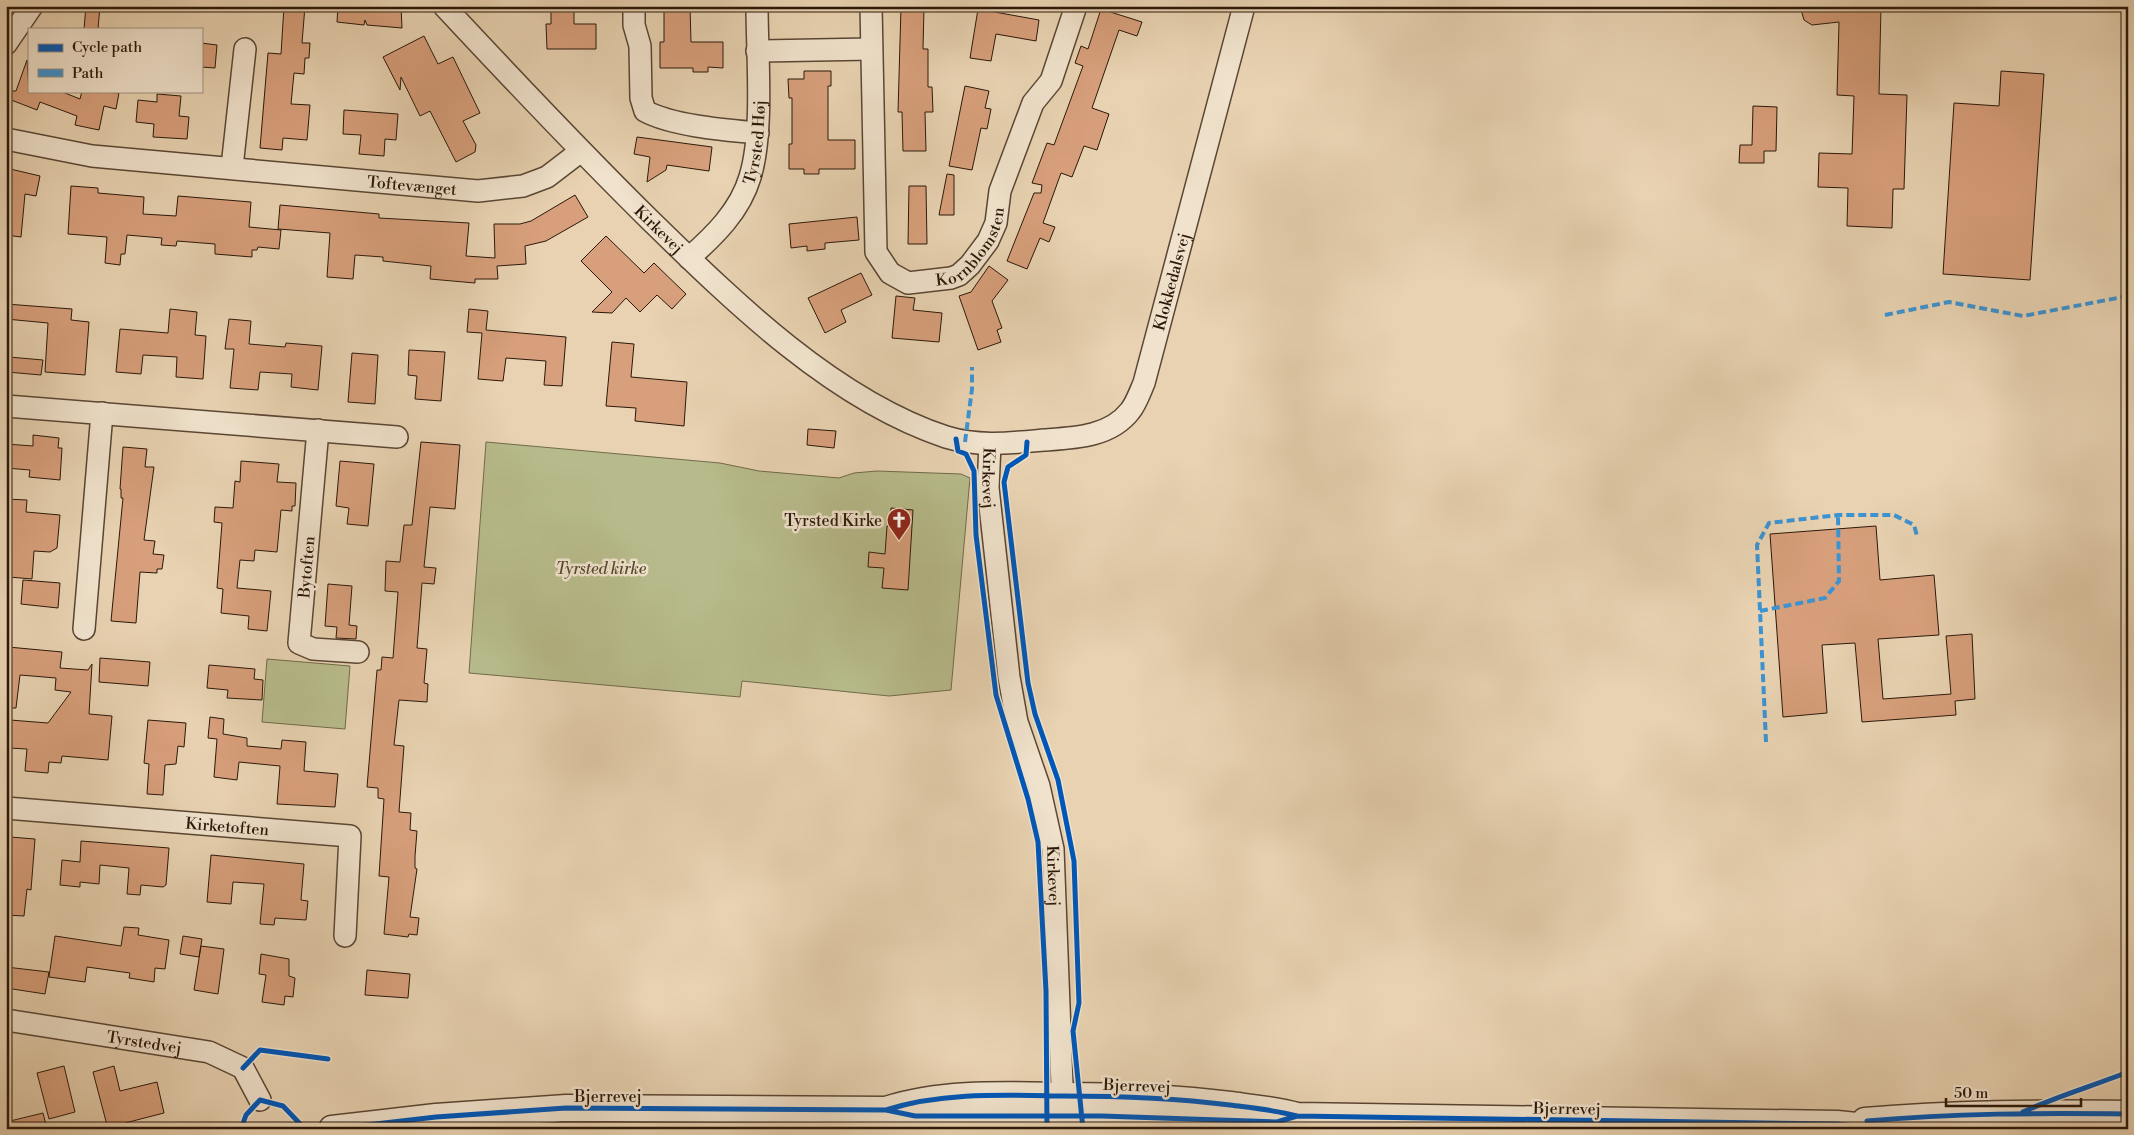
<svg xmlns="http://www.w3.org/2000/svg" width="2134" height="1135" viewBox="0 0 2134 1135" font-family="'Libre Bodoni',serif">
<style>
.green{fill:#b7bb8b;stroke:#716a4a}
.building{fill:#d79f7b;stroke:#2b180a}
.lines{fill:none;stroke-linecap:round;stroke-linejoin:round}
.minor-casing{stroke:#5a4634;stroke-width:24}
.tertiary-casing{stroke:#5a4634;stroke-width:29}
.minor{stroke:#f0e2cc;stroke-width:21}
.tertiary{stroke:#f0e2cc;stroke-width:26}
.quiet{stroke:#3c93d2;stroke-width:4;stroke-dasharray:8 4;stroke-linecap:butt}
.cycleway-casing{stroke:#f0e2cc;stroke-width:8}
.cycleway{stroke:#0057b8;stroke-width:5}
.labels{text-anchor:middle;stroke-width:5;stroke-linejoin:round;paint-order:stroke}
.street-label{font-size:16px;fill:#2b180a;stroke:#f0e2cc}
.poi-label{font-size:16px;fill:#2b180a;stroke:#f0e2cc;text-anchor:end}
.park-label{font-size:16px;font-style:italic;fill:#554931;stroke:#f0e2cc}
</style>
<rect width="100%" height="100%" fill="#e8d2b1"/>
<filter id="stains"><feTurbulence type="fractalNoise" baseFrequency=".004" numOctaves="4"/><feColorMatrix values="0 0 0 0 .2 0 0 0 0 .09 0 0 0 0 .02 0 0 0 .5 -.17"/></filter>
<radialGradient id="worn" r=".72"><stop offset=".6" stop-color="#630" stop-opacity="0"/><stop offset="1" stop-color="#630" stop-opacity=".3"/></radialGradient>
<path class="green" d="M 486,442 L 720,463 L 759,471 L 839,478 L 854,473 L 877,471 L 961,474 L 970,478 L 951,690 L 889,696 L 742,681 L 740,697 L 469,673 Z
M 267,659 L 350,666 L 345,729 L 262,722 Z"/>
<path class="building" d="M 86,6 L 100,6 L 98,29 L 84,29 Z
M 284,6 L 305,6 L 302,43 L 310,43 L 309,58 L 305,58 L 304,74 L 294,73 L 291,104 L 310,105 L 307,140 L 283,138 L 282,150 L 260,148 L 268,53 L 281,54 Z
M 338,6 L 401,6 L 402,28 L 367,25 L 365,20 L 364,25 L 337,22 Z
M 551,6 L 574,6 L 574,24 L 596,24 L 596,49 L 547,49 L 546,24 L 551,24 Z
M 664,6 L 690,6 L 691,42 L 723,42 L 723,68 L 708,67 L 708,72 L 693,72 L 693,68 L 660,68 L 660,42 L 664,42 Z
M 1800,6 L 1881,6 L 1879,94 L 1907,95 L 1904,189 L 1893,189 L 1892,228 L 1847,226 L 1848,188 L 1818,187 L 1819,153 L 1852,154 L 1854,96 L 1837,95 L 1839,22 L 1812,25 L 1804,20 Z
M 901,7 L 924,7 L 923,49 L 928,49 L 928,87 L 932,87 L 933,112 L 925,112 L 926,151 L 903,151 L 902,112 L 898,112 Z
M 978,9 L 1039,20 L 1036,41 L 996,34 L 991,61 L 970,58 Z
M 1101,9 L 1142,22 L 1137,36 L 1119,30 L 1092,108 L 1109,114 L 1097,150 L 1084,146 L 1072,177 L 1061,173 L 1043,223 L 1055,227 L 1049,242 L 1040,238 L 1027,269 L 1007,261 L 1034,193 L 1041,193 L 1042,185 L 1032,183 L 1047,143 L 1054,145 L 1083,66 L 1075,63 L 1081,46 L 1088,49 Z
M 424,36 L 438,64 L 453,57 L 480,113 L 463,121 L 476,145 L 475,152 L 456,162 L 430,111 L 420,116 L 401,77 L 400,90 L 383,57 Z
M 201,43 L 217,45 L 215,68 L 201,67 Z
M 27,60 L 29,91 L 60,91 L 80,99 L 82,91 L 119,93 L 116,109 L 104,106 L 99,130 L 75,125 L 77,116 L 40,102 L 37,110 L 6,98 L 6,91 L 16,91 Z
M 804,71 L 831,71 L 831,86 L 828,86 L 828,140 L 855,140 L 855,169 L 819,169 L 819,174 L 804,174 L 804,169 L 789,169 L 789,144 L 792,144 L 792,98 L 789,98 L 788,79 L 804,79 Z
M 2001,71 L 2044,74 L 2030,280 L 1943,274 L 1954,103 L 1999,106 Z
M 965,86 L 989,91 L 985,108 L 991,109 L 987,129 L 981,128 L 972,170 L 949,166 Z
M 157,94 L 181,96 L 179,116 L 189,117 L 187,139 L 153,137 L 154,124 L 136,122 L 138,100 L 157,102 Z
M 1753,106 L 1777,107 L 1776,151 L 1764,151 L 1764,163 L 1739,163 L 1740,145 L 1752,145 Z
M 344,110 L 398,114 L 396,140 L 385,139 L 384,156 L 359,154 L 361,135 L 343,134 Z
M 637,137 L 712,147 L 709,171 L 667,165 L 666,170 L 647,182 L 650,157 L 634,154 Z
M 6,168 L 40,176 L 36,196 L 25,194 L 21,237 L 6,235 Z
M 947,174 L 954,175 L 954,215 L 939,215 Z
M 71,186 L 98,188 L 98,193 L 144,197 L 143,214 L 176,216 L 178,196 L 251,202 L 249,227 L 281,230 L 279,249 L 258,247 L 257,250 L 252,250 L 252,257 L 215,254 L 215,244 L 177,241 L 176,246 L 161,245 L 162,238 L 127,235 L 125,254 L 121,254 L 120,265 L 105,263 L 107,237 L 68,234 Z
M 909,186 L 926,186 L 927,244 L 908,244 Z
M 575,195 L 588,217 L 546,241 L 525,246 L 526,264 L 497,266 L 498,279 L 475,279 L 475,283 L 430,279 L 431,266 L 383,261 L 383,257 L 355,255 L 353,279 L 327,277 L 330,233 L 278,229 L 280,205 L 379,214 L 379,218 L 469,223 L 466,256 L 495,258 L 494,224 L 520,224 L 531,221 Z
M 857,217 L 859,240 L 825,243 L 825,249 L 807,251 L 807,246 L 791,248 L 789,224 Z
M 606,236 L 644,273 L 654,263 L 686,294 L 672,309 L 657,295 L 640,312 L 626,298 L 612,313 L 592,312 L 612,292 L 581,261 Z
M 989,266 L 1008,280 L 992,301 L 1002,328 L 997,330 L 1001,342 L 978,350 L 959,296 L 971,292 Z
M 861,273 L 872,295 L 841,310 L 846,322 L 825,333 L 808,298 Z
M 896,296 L 915,298 L 913,310 L 942,313 L 939,342 L 892,338 Z
M 6,304 L 72,309 L 71,320 L 89,322 L 85,375 L 45,372 L 48,323 L 6,319 Z
M 170,309 L 197,312 L 195,335 L 206,336 L 203,379 L 176,377 L 177,357 L 143,355 L 141,374 L 116,372 L 120,329 L 168,333 Z
M 469,309 L 488,311 L 486,330 L 566,337 L 562,386 L 544,385 L 546,361 L 506,358 L 503,381 L 478,379 L 482,333 L 467,332 Z
M 229,319 L 251,321 L 249,344 L 285,347 L 286,343 L 322,346 L 318,390 L 291,387 L 292,374 L 260,372 L 258,390 L 230,388 L 234,349 L 225,349 Z
M 612,342 L 634,344 L 631,377 L 687,382 L 684,426 L 635,421 L 636,408 L 606,406 Z
M 409,350 L 445,352 L 441,401 L 415,399 L 417,376 L 408,375 Z
M 352,353 L 378,355 L 375,404 L 348,402 Z
M 9,357 L 43,360 L 41,375 L 7,372 Z
M 808,429 L 836,431 L 834,448 L 807,445 Z
M 33,435 L 59,438 L 58,448 L 62,448 L 60,480 L 29,477 L 30,470 L 6,468 L 6,444 L 33,446 Z
M 421,442 L 460,445 L 455,509 L 430,507 L 424,567 L 436,568 L 434,584 L 422,583 L 417,648 L 427,649 L 424,683 L 428,684 L 427,702 L 399,700 L 394,745 L 404,746 L 399,812 L 411,813 L 410,830 L 417,831 L 415,856 L 415,868 L 417,869 L 410,917 L 419,918 L 417,935 L 409,934 L 408,937 L 384,934 L 389,877 L 379,876 L 384,799 L 378,798 L 378,788 L 367,787 L 377,670 L 381,670 L 382,657 L 393,658 L 398,592 L 385,591 L 386,561 L 400,562 L 404,525 L 412,525 Z
M 123,447 L 147,449 L 145,467 L 154,467 L 144,540 L 155,541 L 153,554 L 164,555 L 162,569 L 157,569 L 157,573 L 140,572 L 136,623 L 111,621 L 123,498 L 121,498 L 121,489 L 120,489 Z
M 241,461 L 279,464 L 277,482 L 296,483 L 295,506 L 292,506 L 292,511 L 281,510 L 277,552 L 255,550 L 254,561 L 240,560 L 237,588 L 271,591 L 267,631 L 248,629 L 249,616 L 221,613 L 223,589 L 217,588 L 222,523 L 214,522 L 215,507 L 233,508 L 235,481 L 240,482 Z
M 340,461 L 374,464 L 368,526 L 347,524 L 349,508 L 336,506 Z
M 6,499 L 27,500 L 26,512 L 60,515 L 57,548 L 50,552 L 34,551 L 32,579 L 9,577 L 11,562 L 6,562 L 8,512 L 6,512 Z
M 891,508 L 913,510 L 908,590 L 882,588 L 884,568 L 868,567 L 869,552 L 885,554 L 887,526 L 890,526 Z
M 1876,526 L 1880,580 L 1934,575 L 1939,635 L 1878,639 L 1883,699 L 1951,694 L 1946,636 L 1972,634 L 1975,699 L 1955,701 L 1956,715 L 1862,722 L 1855,643 L 1822,645 L 1827,713 L 1783,717 L 1770,534 Z
M 23,580 L 60,583 L 58,608 L 21,604 Z
M 328,584 L 352,586 L 349,625 L 357,626 L 356,639 L 336,638 L 337,627 L 325,626 Z
M 8,647 L 62,652 L 60,668 L 88,670 L 92,664 L 89,714 L 112,716 L 108,760 L 62,756 L 61,763 L 49,762 L 48,773 L 25,771 L 27,749 L 9,748 L 9,744 L 6,744 L 6,724 L 9,725 L 10,720 L 48,723 L 71,692 L 55,690 L 56,678 L 20,675 L 16,708 L 6,708 Z
M 100,658 L 150,662 L 148,686 L 99,682 Z
M 209,665 L 255,669 L 254,679 L 263,680 L 262,700 L 227,698 L 228,690 L 207,688 Z
M 210,717 L 224,719 L 223,734 L 247,738 L 247,746 L 281,749 L 282,740 L 306,742 L 304,771 L 338,774 L 335,807 L 277,804 L 280,766 L 239,762 L 237,780 L 214,777 L 217,739 L 208,738 Z
M 148,720 L 186,723 L 184,747 L 178,746 L 176,764 L 165,765 L 163,795 L 147,794 L 149,764 L 144,763 Z
M 10,837 L 35,839 L 31,890 L 27,889 L 24,916 L 6,915 Z
M 81,841 L 169,848 L 166,885 L 163,887 L 141,885 L 140,895 L 127,894 L 129,868 L 100,865 L 99,884 L 80,882 L 80,887 L 60,885 L 62,860 L 80,862 Z
M 211,855 L 304,864 L 301,900 L 308,901 L 306,920 L 275,918 L 274,925 L 260,924 L 264,884 L 233,882 L 231,904 L 207,902 Z
M 124,927 L 139,928 L 138,935 L 169,940 L 165,969 L 155,968 L 154,982 L 129,978 L 130,973 L 87,967 L 85,982 L 49,977 L 55,936 L 121,946 Z
M 183,936 L 202,939 L 199,957 L 180,954 Z
M 201,946 L 224,949 L 218,994 L 194,990 Z
M 261,954 L 289,959 L 289,976 L 295,978 L 293,997 L 285,996 L 284,1005 L 262,1002 L 266,975 L 259,974 Z
M 6,967 L 49,972 L 45,994 L 6,988 Z
M 367,970 L 410,974 L 408,998 L 365,995 Z
M 64,1066 L 75,1112 L 49,1119 L 37,1073 Z
M 114,1066 L 120,1091 L 157,1082 L 164,1113 L 125,1123 L 127,1129 L 108,1129 L 93,1072 Z
M 43,1113 L 47,1129 L 6,1129 L 6,1122 Z"/>
<g class="lines">
<defs>
<g id="minor">
<path id="s1" d="M 444,6 C 512,79 581,152 652,222 C 735,303 834,400 946,437 C 978,447 1011,443 1044,440 C 1074,438 1110,437 1130,411 C 1136,404 1140,392 1144,383 L 1244,6"/>
<path d="M 634,6 L 634,25 L 640,46 L 641,98 L 645,111 C 673,126 726,130 758,133"/>
<path id="s2" d="M 871,6 L 876,252 L 890,273 L 908,283 L 951,278 L 959,275 L 970,265 L 988,241 L 996,223 L 1000,191 L 1033,103 L 1051,81 L 1076,6"/>
<path d="M 6,44 L 32,6"/>
<path d="M 757,51 L 871,49"/>
<path id="s3" d="M 6,139 L 92,156 L 478,191 L 523,186 L 547,177 L 581,151"/>
<path d="M 232,167 L 245,49"/>
<path id="s4" d="M 689,258 C 714,236 740,211 750,177 C 764,132 757,55 757,6"/>
<path d="M 6,406 L 397,437"/>
<path d="M 318,430 L 299,643 L 313,649 L 358,652"/>
<path id="s5" d="M 990,444 L 988,488 L 1009,677 L 1017,722 L 1039,786 L 1053,849 L 1063,1111"/>
<path d="M 84,629 L 102,413"/>
<path id="s6" d="M 6,808 L 350,836 L 345,936"/>
<path id="s7" d="M 6,1020 L 209,1052 L 243,1068 L 260,1100"/>
</g>
<path id="tertiary" d="M 886,1110 C 942,1092 1004,1095 1063,1096 C 1119,1096 1174,1098 1230,1105 C 1253,1108 1275,1110 1297,1116 L 1837,1124 L 1885,1129
M 1865,1121 C 1952,1113 2040,1113 2128,1114
M 332,1129 L 436,1117 L 566,1108 L 886,1110 L 915,1116 L 1102,1116 L 1232,1121"/>
</defs>
<use href="#minor" class="minor-casing"/>
<use href="#tertiary" class="tertiary-casing"/>
<use href="#minor" class="minor"/>
<use href="#tertiary" class="tertiary"/>
<path class="quiet" d="M 1885,315 L 1949,302 L 2023,316 L 2128,296
M 965,442 L 972,389 L 972,367
M 1760,611 L 1825,598 L 1839,581 L 1838,515
M 1766,742 L 1757,545 L 1769,523 L 1838,515 L 1894,515 L 1914,525 L 1917,536"/>
<defs>
<path id="cycleway" d="M 956,439 L 958,451 L 966,454 L 974,471 L 976,535 L 996,695 L 1028,799 L 1038,842 L 1046,991 L 1047,1129
M 1027,442 L 1026,455 L 1008,467 L 1004,482 L 1028,683 L 1035,714 L 1058,780 L 1074,861 L 1079,1003 L 1073,1031 L 1083,1129
M 243,1068 L 260,1050 L 328,1059
M 886,1110 C 942,1092 1004,1095 1063,1096 C 1119,1096 1174,1098 1230,1105 C 1253,1108 1275,1110 1297,1116 L 1837,1124 L 1885,1129
M 2023,1112 C 2057,1096 2093,1086 2128,1072
M 1867,1121 C 1954,1113 2041,1113 2128,1114
M 241,1129 L 246,1115 L 260,1100 L 283,1106 L 305,1129
M 332,1129 L 436,1117 L 566,1108 L 886,1110 L 915,1116 L 1102,1116 L 1277,1122 L 1297,1116"/>
</defs>
<use href="#cycleway" class="cycleway-casing"/>
<use href="#cycleway" class="cycleway"/>
</g>
<defs>
<symbol id="church-pin" viewBox="-11 -11 22 30"><path d="M0 17L-7.5 6A9.5 9.5 0 1 1 7.5 6Z" fill="#8f2418" stroke="#f0e2cc"/><path d="M-1.2-6h2.4v3.5h3.3v2.4h-3.3V6h-2.4V-.1h-3.3v-2.4h3.3Z" fill="#fff"/></symbol>
</defs>
<g fill-rule="evenodd">
<use href="#church-pin" x="885" y="506" width="28" height="38"/>
</g>
<g class="labels">
<g class="street-label">
<text dy="6" stroke="none"><textPath href="#s4" startOffset="138">Tyrsted Høj</textPath></text>
<text dy="6" stroke="none"><textPath href="#s3" startOffset="409">Toftevænget</textPath></text>
<text dy="6" stroke="none"><textPath href="#s1" startOffset="310">Kirkevej</textPath></text>
<text dy="6" stroke="none"><textPath href="#s2" startOffset="372">Kornblomsten</textPath></text>
<text dy="6" stroke="none"><textPath href="#s1" startOffset="996">Klokkedalsvej</textPath></text>
<text dy="6" stroke="none"><textPath href="#s5" startOffset="34">Kirkevej</textPath></text>
<text transform="translate(306 567) rotate(-85)" y="6">Bytoften</text>
<text dy="6" stroke="none"><textPath href="#s6" startOffset="222">Kirketoften</textPath></text>
<text dy="6" stroke="none"><textPath href="#s5" startOffset="439">Kirkevej</textPath></text>
<text dy="6" stroke="none"><textPath href="#s7" startOffset="140">Tyrstedvej</textPath></text>
<text transform="translate(1137 1085) rotate(2)" y="6">Bjerrevej</text>
<text x="608" y="1102">Bjerrevej</text>
<text transform="translate(1567 1108) rotate(1)" y="6">Bjerrevej</text>
</g>
<g class="poi-label">
<text x="882" y="526">Tyrsted Kirke</text>
</g>
<g class="park-label">
<text x="601" y="574">Tyrsted kirke</text>
</g>
</g>
<rect width="2134" height="1135" fill="none" stroke="#e8d2b1" stroke-width="25"/>
<rect x="8" y="8" width="2119" height="1120" fill="none" stroke="#2b180a" stroke-width="2.5"/>
<rect x="12" y="12" width="2109" height="1110" fill="none" stroke="#2b180a"/>
<rect x="28" y="28" width="175" height="65" fill="#f0e2cc" stroke="#a1917e"/>
<rect x="38" y="44" width="25" height="8" fill="#0057b8" stroke="#a1917e"/>
<text x="72" y="52" font-size="15" fill="#2b180a">Cycle path</text>
<rect x="38" y="69" width="25" height="8" fill="#3c93d2" stroke="#a1917e"/>
<text x="72" y="78" font-size="15" fill="#2b180a">Path</text>
<path d="M1946 1098v8h135v-8" fill="none" stroke="#2b180a" stroke-width="2.5"/>
<text x="1954" y="1098" font-size="15" fill="#2b180a" stroke="#f0e2cc" stroke-width="4" paint-order="stroke">50 m</text>
<rect width="100%" height="100%" filter="url(#stains)"/>
<rect width="100%" height="100%" fill="url(#worn)"/>
</svg>
